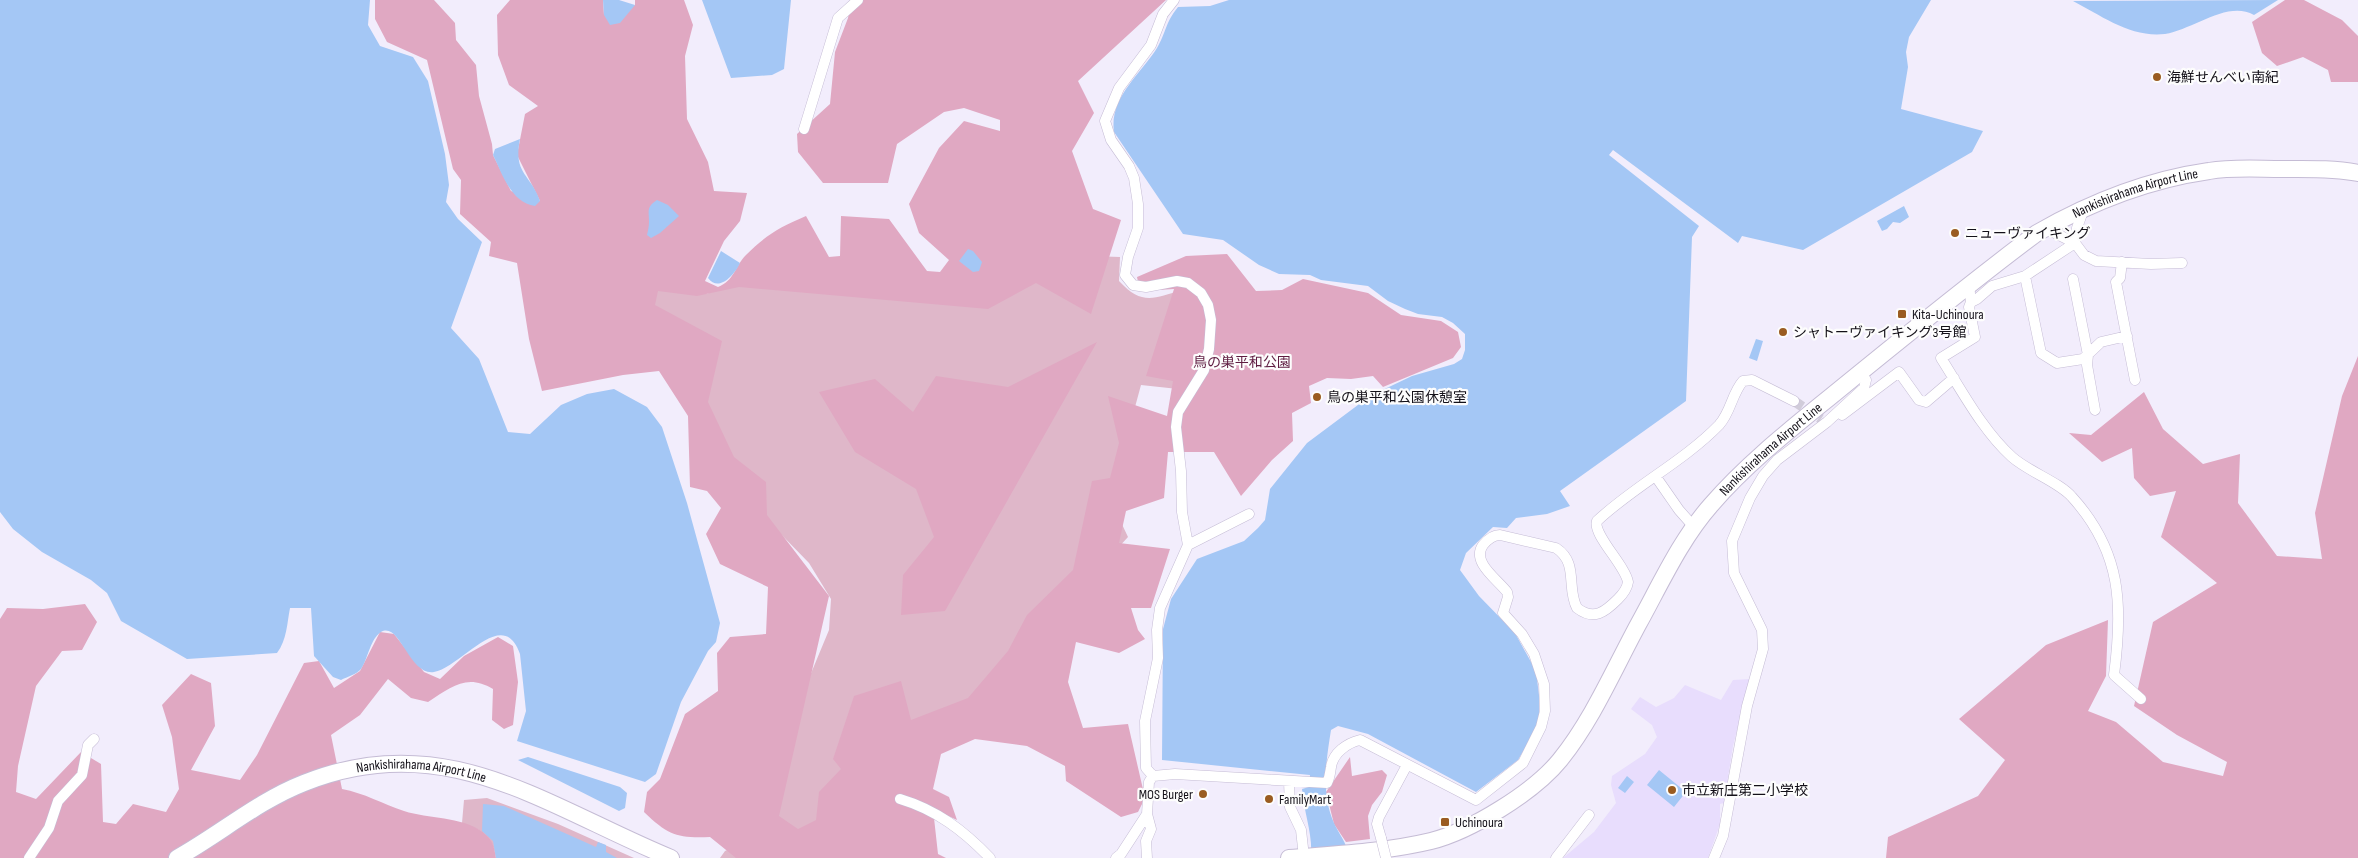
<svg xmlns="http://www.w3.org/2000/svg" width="2358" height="858" viewBox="0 0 2358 858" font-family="'Sofia Sans Condensed','Noto Sans JP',sans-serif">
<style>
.built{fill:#e8ddfd}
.green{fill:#dfb7c9}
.forest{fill:#e0a8c2}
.water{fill:#a4c7f5}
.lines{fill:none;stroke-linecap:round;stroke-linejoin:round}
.minor-tunnel{stroke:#d1ccda;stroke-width:10;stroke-dasharray:10 5;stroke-linecap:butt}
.minor-casing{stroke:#c5bcd5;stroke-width:11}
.primary-casing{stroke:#c5bcd5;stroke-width:18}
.minor{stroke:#fff;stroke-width:10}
.primary{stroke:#fff;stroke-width:16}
.minor-bridge-casing{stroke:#c5bcd5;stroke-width:11;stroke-linecap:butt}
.minor-bridge{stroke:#fff;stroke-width:10}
.poi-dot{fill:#9a5c21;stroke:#fdfdfd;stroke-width:2}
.labels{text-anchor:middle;stroke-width:4.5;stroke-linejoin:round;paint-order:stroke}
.poi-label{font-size:14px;fill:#131018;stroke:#fdfdfd;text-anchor:start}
.street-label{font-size:14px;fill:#131018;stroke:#fdfdfd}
.park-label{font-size:14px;fill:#5f1d42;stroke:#fdfdfd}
</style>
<rect width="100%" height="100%" fill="#f2edfc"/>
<path class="built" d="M 1750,679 L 1733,746 L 1724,803 L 1720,804 L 1720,824 L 1708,858 L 1563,858 L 1594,832 L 1616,803 L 1611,785 L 1612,776 L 1645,754 L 1657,737 L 1652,725 L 1631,709 L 1640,697 L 1656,707 L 1674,698 L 1685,685 L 1721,700 L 1733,680 Z"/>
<path class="green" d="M 1063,255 L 1120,257 L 1119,281 C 1142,306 1154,298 1182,290 L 1178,389 L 1141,385 L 1110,499 L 1128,537 L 1050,622 L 1010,677 L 906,731 L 912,858 L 720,858 L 725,851 L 740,844 L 829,630 L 831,599 L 809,563 L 773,526 L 735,463 L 646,293 L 657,286 L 706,294 L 738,283 L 999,302 Z
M 487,798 L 558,824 L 634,858 L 496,858 C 491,833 485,832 462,823 L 464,800 Z"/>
<path class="forest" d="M 375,0 L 434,0 L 455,23 L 456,40 L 476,65 L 479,96 L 492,144 L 493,155 L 511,191 L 540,201 L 517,155 L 525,114 L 538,106 L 509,85 L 498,55 L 497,15 L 510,0 L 603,0 L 604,15 L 635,5 L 635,0 L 684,0 L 693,25 L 685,56 L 687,119 L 708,162 L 714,191 L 747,193 L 740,221 L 724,241 L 705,281 L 718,287 C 734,281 735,266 746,255 C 766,235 780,227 806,216 L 829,257 L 840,256 L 841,216 L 889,219 L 927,271 L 940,272 L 949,260 L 919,233 L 909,204 L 939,148 L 964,121 L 1000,131 L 1000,120 L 964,108 L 944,112 L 897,144 L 888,183 L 823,183 L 798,152 L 797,134 L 830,104 L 835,52 L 848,18 L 851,0 L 1166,0 L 1078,81 L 1094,113 L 1072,151 L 1093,209 L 1121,220 L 1091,314 L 1036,283 L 988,309 L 739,287 L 697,296 L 658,291 L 655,305 L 722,341 L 708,402 L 734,457 L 766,482 L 767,515 L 829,596 L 779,816 L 798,829 L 816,820 L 819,792 L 841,769 L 833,759 L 854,696 L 901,681 L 911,720 L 968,698 L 1008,651 L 1027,615 L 1073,570 L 1092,481 L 1110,478 L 1119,443 L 1108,396 L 1167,416 L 1173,381 L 1146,376 L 1174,289 L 1140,291 L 1137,277 L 1186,256 L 1227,254 L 1256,291 L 1282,290 L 1303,279 L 1368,293 L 1401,315 L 1441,321 L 1458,332 L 1461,347 L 1453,358 L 1383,387 L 1373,376 L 1351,379 L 1327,378 L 1309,386 L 1311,403 L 1292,413 L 1293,441 L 1272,460 L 1241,496 L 1214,452 L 1168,452 L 1164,498 L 1126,511 L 1119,543 L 1170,549 L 1151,608 L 1131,608 L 1138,630 L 1145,639 L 1119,653 L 1076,642 L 1068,682 L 1083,728 L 1128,724 L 1145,798 L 1138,812 L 1121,817 L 1066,781 L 1065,766 L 1027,746 L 975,739 L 941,754 L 933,789 L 949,797 L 957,820 L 933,809 L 938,854 L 946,858 L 736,858 L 710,837 C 677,838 669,836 644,812 L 647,792 L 660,779 L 685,714 L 718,691 L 717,653 L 730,637 L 766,634 L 768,587 L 720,564 L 706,534 L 721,508 L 707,491 L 690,487 L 688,416 L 659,371 L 623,375 L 542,391 L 529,339 L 517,263 L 489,256 L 491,242 L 460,214 L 461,180 L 453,169 L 427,60 L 387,42 L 375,19 Z
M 2285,0 L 2304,0 L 2342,20 L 2358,36 L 2358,82 L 2331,82 L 2328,70 L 2303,57 L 2277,66 L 2262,53 L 2252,22 Z
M 1097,342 L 945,611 L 901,615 L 903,575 L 934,537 L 916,489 L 855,452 L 819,392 L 875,379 L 913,412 L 936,376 L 1008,387 Z
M 2358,356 L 2358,858 L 1886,858 L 1888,837 L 1978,796 L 2005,760 L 1959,719 L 2046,645 L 2108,620 L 2106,676 L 2088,711 L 2116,722 L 2163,762 L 2223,776 L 2227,762 L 2177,735 L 2134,706 L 2153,622 L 2217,583 L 2161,537 L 2176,491 L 2150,496 L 2134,478 L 2132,448 L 2102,462 L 2069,433 L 2091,435 L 2144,392 L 2163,429 L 2203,464 L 2240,454 L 2238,503 L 2277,556 L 2322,559 L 2315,513 L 2342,396 Z
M 85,604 L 97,622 L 82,650 L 62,651 L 36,686 L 18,766 L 16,792 L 36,799 L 81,752 L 101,764 L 103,822 L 116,824 L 133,804 L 166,812 L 179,789 L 172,737 L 162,705 L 191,674 L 211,683 L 215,726 L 191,770 L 240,780 L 257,755 L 304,663 L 319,661 L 334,688 L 360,671 L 380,632 L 394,634 L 424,672 L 440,679 L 464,656 L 498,637 L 513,646 L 518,682 L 513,725 L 504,729 L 492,720 L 493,689 C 467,673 451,687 428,702 L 411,698 L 388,679 L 360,715 L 331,735 L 342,789 C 364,793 383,804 404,811 C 429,819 460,816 483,832 C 493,839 494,847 496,858 L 0,858 L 0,619 L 7,608 L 43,609 Z
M 1350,757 L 1352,776 L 1382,770 L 1387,775 L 1382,792 L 1372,805 L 1368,816 L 1370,839 L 1346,842 L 1334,824 L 1326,792 Z"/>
<path class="water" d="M 0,0 L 370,0 L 368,25 L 380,46 L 413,57 L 428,81 L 445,154 L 449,185 L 446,202 L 458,219 L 482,242 L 451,328 L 479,359 L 508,432 L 530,434 L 561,405 L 587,394 L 614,389 L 647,407 L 662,427 L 687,503 L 720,623 L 716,642 L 708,651 L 681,702 L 656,774 L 645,782 L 517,741 L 526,711 L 520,654 C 503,605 462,667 434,672 C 409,676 400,621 381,632 C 370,639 368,659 361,669 C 357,674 347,677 341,680 L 333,677 L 314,656 L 311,608 L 290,608 C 287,623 287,640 277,653 L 187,659 L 121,621 L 107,593 L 91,580 L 42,552 L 13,529 L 0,512 Z
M 603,0 L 619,0 L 635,5 L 620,23 L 610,25 L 604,15 Z
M 702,0 L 791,0 L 784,69 L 772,75 L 731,78 Z
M 1229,0 L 1931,0 L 1909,37 L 1906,52 L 1908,67 L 1901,109 L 1983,131 L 1972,152 L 1803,250 L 1742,236 L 1738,243 L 1613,150 L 1609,155 L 1699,226 L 1692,237 L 1686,401 L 1560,491 L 1570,506 L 1547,514 L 1516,518 L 1507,528 L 1493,527 L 1466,553 L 1460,570 L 1479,596 L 1515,633 L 1536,671 L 1539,695 L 1539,724 L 1518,760 L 1476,792 L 1368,734 L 1338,726 L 1331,730 C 1326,761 1321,794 1334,823 C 1341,838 1346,840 1349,858 L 1311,858 C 1313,833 1304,814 1302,789 L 1309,787 L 1310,775 L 1162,760 L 1163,629 L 1171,599 L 1197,559 L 1244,541 L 1258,528 L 1265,520 L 1270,489 L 1307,443 L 1370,396 L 1412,376 L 1454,364 L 1462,359 L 1465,350 L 1465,334 L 1453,323 L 1442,317 L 1418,314 L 1405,309 L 1388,301 L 1368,286 L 1321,280 L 1310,275 L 1279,274 L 1259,265 L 1223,240 L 1183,234 L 1114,132 C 1109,98 1140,75 1157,48 C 1166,33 1165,23 1178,7 L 1210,6 Z
M 2278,0 L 2254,15 C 2227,0 2193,30 2165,34 C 2131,38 2102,16 2073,1 Z
M 520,139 C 513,174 530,173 540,201 L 535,206 C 511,203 502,173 493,155 L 495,149 Z
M 657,200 L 668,205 L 679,216 L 660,233 L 651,238 L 647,235 C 648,231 649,226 649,222 C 649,211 646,207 657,200 Z
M 1904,206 L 1909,217 L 1900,223 L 1893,222 L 1887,229 L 1882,231 L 1877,221 Z
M 968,249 L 973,251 L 982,262 L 979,271 L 973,272 L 959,261 Z
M 721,251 L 740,263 C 735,274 719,293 708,278 Z
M 1756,339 L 1763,341 L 1757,361 L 1749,358 Z
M 528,757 L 620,787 L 627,793 L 625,808 L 619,811 L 518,760 Z
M 1659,770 L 1686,792 L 1674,807 L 1647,785 Z
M 1627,776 L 1634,782 L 1625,793 L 1618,788 Z
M 483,804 L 504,806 L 596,847 L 598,842 L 606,845 L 606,852 L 617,858 L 496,858 L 493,841 L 482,831 Z"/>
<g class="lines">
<path class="minor-tunnel" d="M 1794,401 L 1821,419"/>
<defs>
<path id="minor" d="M 804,129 L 838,18 L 858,0
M 2084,208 L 2077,228 L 2075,243 L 2084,255 L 2096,261 L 2151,264 L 2182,263
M 2045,228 L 2075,243
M 2122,262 L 2120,278 L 2116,282 L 2135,380
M 2025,276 L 2041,353 L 2057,363 L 2083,359 L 2101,342 L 2127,336
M 2073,279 L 2088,355 L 2087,365 L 2095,410
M 1969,285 L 1971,302 L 1969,307 L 1975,337 L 1941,358 C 1962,391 1983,431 2012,457 C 2029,472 2059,482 2072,497 C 2122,552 2123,606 2114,675 L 2141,699
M 1971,302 L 1977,299 L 1992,286 L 2025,276 L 2075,243
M 1842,415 L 1899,372 L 1919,400 L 1926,402 L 1954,378
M 1656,477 L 1679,510 L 1694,527
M 1188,545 L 1249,514
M 1153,776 L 1146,768 L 1145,721 L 1158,658 L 1157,630 L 1160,608 L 1188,545 L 1182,512 L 1181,471 L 1176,427 L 1178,412 L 1204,370 L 1209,349 L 1211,320 L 1208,305 L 1201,293 L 1188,283 L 1177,281 L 1146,287 L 1133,285 L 1125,275 L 1128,257 L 1138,228 L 1138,204 L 1134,178 L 1129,166 L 1111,140 L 1105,121 L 1119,88 L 1151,45 L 1163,14 L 1174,0
M 1289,781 L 1290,807 L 1301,830 L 1304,857
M 900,799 C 937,810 964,831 990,858
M 1381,838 L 1377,824 L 1379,817 L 1407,765
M 29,858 L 49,828 L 58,801 L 82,775 L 88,745 L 94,739
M 1116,858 L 1121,854 L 1147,814
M 1147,858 L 1146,841 L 1151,829 L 1147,814 L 1149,782 L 1153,776 L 1175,774 L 1327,783 C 1330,777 1330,773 1331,767 C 1333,753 1347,743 1360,740 L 1476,800 L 1523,763 L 1541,727 L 1545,711 L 1544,684 L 1534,654 L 1522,634 L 1503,613 L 1508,597 L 1507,592 C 1497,579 1471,562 1483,545 C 1488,539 1493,535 1500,535 L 1556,548 C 1579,563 1566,588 1577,608 C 1594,621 1605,612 1618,599 C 1623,594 1627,589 1628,582 C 1625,565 1592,534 1597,521 C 1634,486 1683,462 1719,425 C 1731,412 1732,393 1743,381 L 1752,380 L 1794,401
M 1556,858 L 1589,815
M 1714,858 L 1723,836 L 1747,706 L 1763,649 L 1762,630 L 1734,573 L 1732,541 L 1750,498 L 1763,476 L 1777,460 L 1827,422 L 1864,388 L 1866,380 L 1860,372"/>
<g id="primary">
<path id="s1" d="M 177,858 C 220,834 258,801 304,783 C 445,726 547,807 671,858"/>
<path id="s2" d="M 1289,858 C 1336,854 1385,852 1431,841 C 1471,831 1534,792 1560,760 C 1593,719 1614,669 1639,623 C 1661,583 1681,539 1711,505 C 1749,461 1796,425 1840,389 C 1905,336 1970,283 2037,233 C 2091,202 2146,180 2209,171 C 2232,167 2258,169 2282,169 C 2306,169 2334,168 2358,173"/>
</g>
</defs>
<use href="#minor" class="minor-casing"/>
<use href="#primary" class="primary-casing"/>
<use href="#minor" class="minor"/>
<use href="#primary" class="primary"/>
<defs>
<path id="minor-bridge" d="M 1381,838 L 1386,858"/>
</defs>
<use href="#minor-bridge" class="minor-bridge-casing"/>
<use href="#minor-bridge" class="minor-bridge"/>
</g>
<g class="poi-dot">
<circle cx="2157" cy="77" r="5"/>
<circle cx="1955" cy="233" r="5"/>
<rect x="1897" y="309" width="10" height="10" rx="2.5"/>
<circle cx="1783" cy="332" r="5"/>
<circle cx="1317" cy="397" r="5"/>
<circle cx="1672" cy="790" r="5"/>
<circle cx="1203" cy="794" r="5"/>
<circle cx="1269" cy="799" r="5"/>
<rect x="1440" y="817" width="10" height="10" rx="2.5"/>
</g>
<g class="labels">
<g class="poi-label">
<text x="2167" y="82">海鮮せんべい南紀</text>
<text x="1965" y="238">ニューヴァイキング</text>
<text x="1912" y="319">Kita-Uchinoura</text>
<text x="1793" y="337">シャトーヴァイキング3号館</text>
<text x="1327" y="402">鳥の巣平和公園休憩室</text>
<text x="1682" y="795">市立新庄第二小学校</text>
<text x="1193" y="799" text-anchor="end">MOS Burger</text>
<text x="1279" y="804">FamilyMart</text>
<text x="1455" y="827">Uchinoura</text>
</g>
<g class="street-label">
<text dy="5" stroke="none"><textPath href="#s2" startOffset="1126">Nankishirahama Airport Line</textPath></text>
<text dy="5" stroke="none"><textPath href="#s2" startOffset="676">Nankishirahama Airport Line</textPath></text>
<text dy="5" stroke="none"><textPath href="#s1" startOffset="268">Nankishirahama Airport Line</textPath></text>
</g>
<g class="park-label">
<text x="1242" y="367">鳥の巣平和公園</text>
</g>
</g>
</svg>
